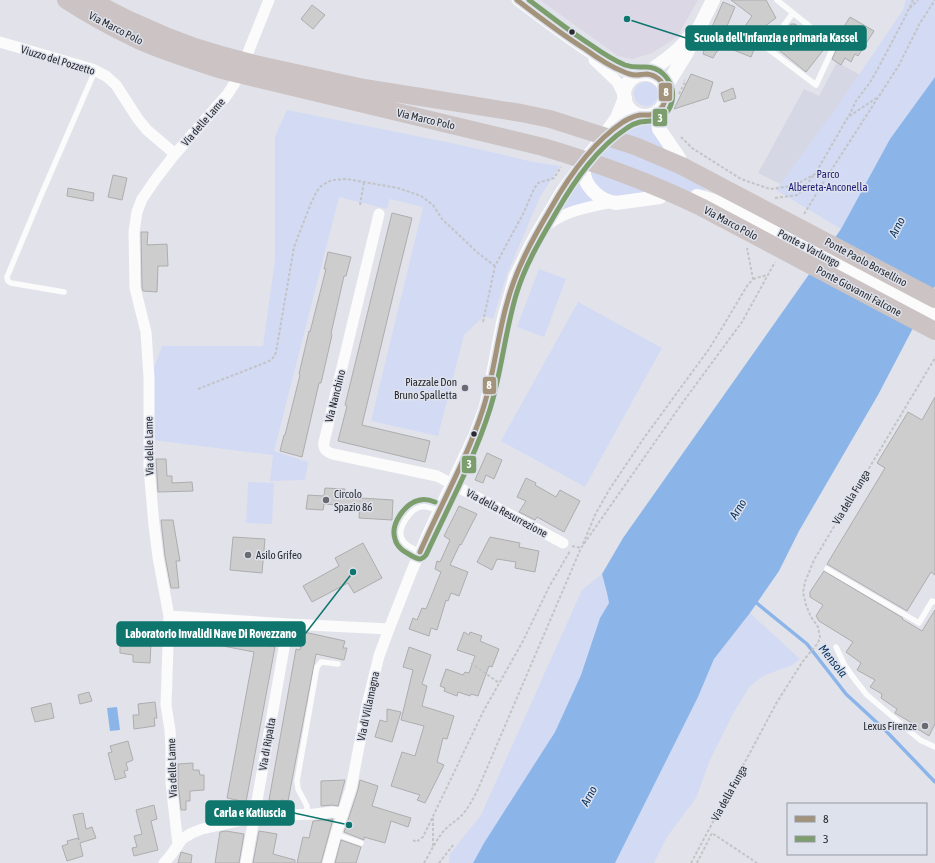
<svg xmlns="http://www.w3.org/2000/svg" width="935" height="863" viewBox="0 0 935 863" font-family="'Asap Condensed',sans-serif">
<style>
.built{fill:#d5d7e4}
.education{fill:#dbd7e5}
.green{fill:#d3daf4}
.water{fill:#8bb5e9}
.lines{fill:none;stroke-linecap:round;stroke-linejoin:round}
.stream{stroke:#8bb5e9;stroke-width:3.5}
.building{fill:#cecdce;stroke:#adacae}
.path{stroke:#c3c4c6;stroke-width:2;stroke-dasharray:3 2;stroke-linecap:butt}
.service{stroke:#fbfbfc;stroke-width:5.5}
.minor{stroke:#fbfbfc;stroke-width:11}
.tertiary{stroke:#fbfbfc;stroke-width:14}
.trunk{stroke:#ccc4c4;stroke-width:18}
.bus-1-casing{stroke:#dee2ed;stroke-width:8}
.bus-2-casing{stroke:#dee2ed;stroke-width:8}
.bus-1{stroke:#a2937a;stroke-width:5}
.bus-2{stroke:#7c9e6c;stroke-width:5}
.bus-dot{fill:#2a2b2f;stroke:#dee2ed;stroke-width:1.5}
.poi-dot{fill:#6a6b70;stroke:#dee2ed;stroke-width:1.5}
.labels{text-anchor:middle;stroke-width:3;stroke-linejoin:round;paint-order:stroke}
.street-label{font-size:11px;fill:#2a2b2f;stroke:#dee2ed}
.park-label{font-size:11px;fill:#1c1976;stroke:#dee2ed}
.poi-label{font-size:11px;fill:#2a2b2f;stroke:#dee2ed;text-anchor:end}
.water-label{font-size:12px;font-style:italic;fill:#06315d;stroke:#dee2ed}
.leader{fill:none;stroke:#0f766e;stroke-width:1.5}
.callout-dot{fill:#0f766e;stroke:#dee2ed;stroke-width:1.5}
.callout{fill:#0f766e;stroke:#0f766e;stroke-width:1.5}
.callout-label{font-size:12px;text-anchor:middle;font-weight:bold;fill:#fff}
.line-badge{stroke:#dee2ed;stroke-width:1.5}
.badge-label{font-size:11px;text-anchor:middle;font-weight:bold;fill:#fff}
</style>
<rect width="100%" height="100%" fill="#e2e3ea"/>
<path class="built" d="M 837,62 L 871,81 L 787,187 L 758,173 L 804,89 L 819,96 Z"/>
<path class="education" d="M 540,0 L 698,0 L 677,37 L 652,53 L 632,59 L 618,56 Z"/>
<path class="green" d="M 906,0 L 935,0 L 935,77 L 890,139 L 841,229 L 776,190 L 839,104 L 903,10 Z
M634 94a12 12 0 1 1 24 0a12 12 0 1 1-24 0Z
M 287,110 L 461,145 L 533,162 L 560,166 L 540,197 L 507,274 L 493,319 L 484,316 L 464,335 L 438,436 L 371,421 L 423,207 L 390,199 L 387,209 L 339,197 L 274,451 L 308,462 L 305,480 L 270,481 L 273,455 L 153,440 L 153,370 L 162,346 L 263,346 L 275,260 L 275,136 Z
M 633,120 L 644,122 L 654,120 L 659,137 L 705,189 L 704,191 L 699,194 L 688,191 L 611,197 L 593,187 L 589,164 L 598,152 Z
M 579,170 L 601,202 L 551,217 Z
M 539,269 L 566,279 L 544,337 L 517,327 Z
M 578,302 L 662,348 L 585,487 L 501,441 Z
M 248,482 L 274,483 L 272,524 L 246,523 Z
M 602,574 L 607,593 L 609,603 L 600,618 L 581,675 L 555,732 L 484,843 L 473,863 L 449,863 L 450,854 L 481,815 L 582,590 Z
M 750,613 L 800,659 L 792,665 L 763,676 L 750,686 L 734,712 L 710,760 L 696,798 L 667,837 L 654,863 L 615,863 L 698,697 L 714,659 Z"/>
<path class="water" d="M 935,77 L 935,286 L 878,395 L 799,531 L 779,571 L 750,613 L 714,659 L 698,697 L 615,863 L 473,863 L 484,843 L 555,732 L 581,675 L 600,618 L 609,603 L 607,593 L 602,574 L 623,538 L 841,229 L 890,139 Z
M 117,707 L 120,730 L 110,731 L 107,708 Z"/>
<g class="lines">
<path class="stream" d="M 754,601 L 807,644 L 846,694 L 885,730 L 935,782"/>
</g>
<path class="building" d="M 731,0 L 766,0 L 776,18 L 761,29 L 768,33 L 754,50 L 751,57 L 721,45 L 718,51 L 717,51 L 713,58 L 703,54 L 704,51 L 702,50 L 723,2 L 735,7 L 727,26 L 741,32 L 752,16 Z
M 312,5 L 325,15 L 313,29 L 301,19 Z
M 850,17 L 874,31 L 858,56 L 855,54 L 851,62 L 845,58 L 841,65 L 832,59 L 838,46 L 838,44 L 835,41 Z
M 791,24 L 795,24 L 825,48 L 806,72 L 774,46 Z
M 691,74 L 713,82 L 708,98 L 674,109 Z
M 733,88 L 736,98 L 724,102 L 721,93 Z
M 113,175 L 127,178 L 122,200 L 108,197 Z
M 68,188 L 94,193 L 93,201 L 67,196 Z
M 392,213 L 412,218 L 397,279 L 362,425 L 430,441 L 425,462 L 338,441 L 347,406 L 345,405 Z
M 141,232 L 148,232 L 147,245 L 167,244 L 168,266 L 158,266 L 157,292 L 143,291 L 142,287 Z
M 328,252 L 351,257 L 346,276 L 344,276 L 332,329 L 331,334 L 332,335 L 321,383 L 319,383 L 302,457 L 280,451 L 284,435 L 285,435 L 300,375 L 299,374 L 309,331 L 310,332 L 326,269 L 324,269 Z
M 935,397 L 935,575 L 931,572 L 907,611 L 827,564 L 885,468 L 877,463 L 908,412 L 922,420 Z
M 487,453 L 502,460 L 494,479 L 486,475 L 483,483 L 475,480 Z
M 156,459 L 166,459 L 167,476 L 172,476 L 172,483 L 192,482 L 193,491 L 158,492 Z
M 526,478 L 536,483 L 535,485 L 556,497 L 560,490 L 580,501 L 564,532 L 537,517 L 535,520 L 519,512 L 526,501 L 517,497 Z
M 325,488 L 345,489 L 344,497 L 393,500 L 392,520 L 359,518 L 360,507 L 324,504 L 323,510 L 306,509 L 308,495 L 324,496 Z
M 459,506 L 477,514 L 461,545 L 460,544 L 450,565 L 468,572 L 459,596 L 451,593 L 448,601 L 446,600 L 437,630 L 431,628 L 429,636 L 409,629 L 413,618 L 417,620 L 422,608 L 426,609 L 441,572 L 435,569 L 437,561 L 440,562 L 450,540 L 444,536 Z
M 161,520 L 173,520 L 180,561 L 176,561 L 179,588 L 171,588 L 165,556 Z
M 233,537 L 265,539 L 262,573 L 230,570 Z
M 490,537 L 520,543 L 519,547 L 539,551 L 535,572 L 515,568 L 516,562 L 497,559 L 492,570 L 477,562 Z
M 363,543 L 382,578 L 354,593 L 348,583 L 312,602 L 303,586 L 339,566 L 335,558 Z
M 824,571 L 903,618 L 902,619 L 922,631 L 935,610 L 935,724 L 929,736 L 911,725 L 912,723 L 895,713 L 897,709 L 881,698 L 882,694 L 870,687 L 875,680 L 857,670 L 861,663 L 846,652 L 853,642 L 819,621 L 816,616 L 823,605 L 810,597 L 810,592 Z
M 210,626 L 232,627 L 258,632 L 256,643 L 275,647 L 246,802 L 227,798 L 254,652 L 207,643 Z
M 304,632 L 345,641 L 343,648 L 347,648 L 344,660 L 316,654 L 288,801 L 281,800 L 280,802 L 269,800 L 296,649 L 300,650 Z
M 464,632 L 469,635 L 470,632 L 482,636 L 480,641 L 499,649 L 492,667 L 489,666 L 478,696 L 471,694 L 470,696 L 458,692 L 457,696 L 444,691 L 445,688 L 440,686 L 446,669 L 463,675 L 465,672 L 469,673 L 475,656 L 457,650 Z
M 120,640 L 151,642 L 150,663 L 133,662 L 133,655 L 120,653 Z
M 409,647 L 431,655 L 422,684 L 427,686 L 422,706 L 454,716 L 447,739 L 443,738 L 437,762 L 444,765 L 425,803 L 417,800 L 420,795 L 391,786 L 402,752 L 415,756 L 424,726 L 401,720 L 413,670 L 403,667 Z
M 89,692 L 92,701 L 80,704 L 78,695 Z
M 155,702 L 157,718 L 154,718 L 155,726 L 134,729 L 133,715 L 139,715 L 138,704 Z
M 51,703 L 54,718 L 35,722 L 31,708 Z
M 387,709 L 401,712 L 392,742 L 375,737 L 380,720 L 387,722 Z
M 128,741 L 133,760 L 126,763 L 128,770 L 124,771 L 126,777 L 115,780 L 108,753 L 112,752 L 110,746 Z
M 193,763 L 193,770 L 199,770 L 200,775 L 204,775 L 204,790 L 190,791 L 190,801 L 186,801 L 186,810 L 181,810 L 178,783 L 178,764 Z
M 345,780 L 338,806 L 332,805 L 321,806 L 321,781 Z
M 360,780 L 378,786 L 372,806 L 411,818 L 408,827 L 391,821 L 385,843 L 364,837 L 364,840 L 344,832 L 358,790 Z
M 154,805 L 157,819 L 151,821 L 158,850 L 134,856 L 132,848 L 137,847 L 134,836 L 142,834 L 136,810 Z
M 83,813 L 86,829 L 92,827 L 96,838 L 80,843 L 83,856 L 67,861 L 62,846 L 68,844 L 67,841 L 78,838 L 79,840 L 73,815 Z
M 333,819 L 321,863 L 297,863 L 303,837 L 309,838 L 313,821 Z
M 226,831 L 244,834 L 239,863 L 215,863 L 220,832 Z
M 259,831 L 277,834 L 273,854 L 295,860 L 295,863 L 253,863 Z
M 341,840 L 361,847 L 356,863 L 335,863 Z
M 181,852 L 192,855 L 191,863 L 178,863 Z"/>
<g class="lines">
<path class="path" d="M 910,8 L 918,0
M 679,94 L 685,82 L 684,80
M 849,116 L 856,101 L 871,81 L 882,61 L 904,19 L 913,0
M 681,137 L 692,148 L 741,179 L 770,189 L 793,186 L 815,174 L 848,117 L 878,97
M 775,198 L 798,195 L 814,175
M 360,205 L 364,182
M 804,214 L 823,183 L 899,65 L 920,23 L 935,0
M 753,279 L 767,275
M 483,322 L 495,266 L 523,214 L 534,189 L 538,183 L 554,178 L 561,167
M 198,389 L 267,362 C 272,360 274,357 276,352 L 294,247 L 311,203 L 316,193 L 320,187 L 326,183 L 332,180 L 347,179 L 398,188 L 421,196 L 433,205 L 442,219 L 478,253 L 495,266
M 583,544 L 595,515 L 609,490 L 644,438 L 709,349 L 722,328 L 747,286 L 753,279 L 747,248
M 572,546 L 581,548
M 471,663 L 499,683
M 413,840 L 416,842 L 423,837 L 483,712 L 523,641 L 549,587 L 570,551
M 433,846 L 433,816
M 424,863 C 430,853 435,842 442,833 C 447,826 455,822 461,816 C 468,809 473,799 478,789 L 581,548 L 683,402 L 742,322 L 775,262
M 439,863 L 454,844
M 691,863 L 777,702 L 803,661 L 818,643 L 820,637 L 818,627 L 811,617 L 806,605 L 803,592 L 805,582 L 814,560 L 935,358
M 697,863 L 712,833 L 757,863"/>
<path class="service" d="M 777,0 L 834,46 L 816,85 L 767,48 L 793,13
M 64,292 L 11,283 L 8,281 L 7,277 L 42,193 L 95,71
M 420,552 C 415,549 408,547 404,542 C 394,532 409,511 420,507 C 426,505 433,509 438,511
M 827,569 L 919,623 L 932,601 L 935,602
M 836,647 L 845,666 L 856,681 L 867,695 L 920,740 L 935,747
M 307,814 L 307,806 L 298,789 L 297,781 L 317,667 L 321,662 L 338,664
M 336,834 L 361,843"/>
<path class="minor" d="M 517,0 C 543,19 569,40 597,57 C 612,66 621,72 639,75
M 0,42 L 92,69 L 106,76 L 116,85 L 138,119 L 147,130 L 175,154
M 247,55 L 269,0
M 594,60 L 617,82 L 625,98
M 613,131 C 622,123 629,119 641,115
M 379,214 L 324,442 C 323,449 326,452 333,454 L 437,476 L 563,543
M 542,230 C 560,211 587,208 612,202
M 169,616 L 289,624 L 389,629
M 178,845 L 171,783 L 171,749 L 170,730 L 166,705 L 169,616 L 158,557 L 154,525 L 149,468 L 149,377 L 146,332 L 135,288 L 134,232 L 137,212 L 142,199 L 155,180 L 175,154 L 227,95 L 236,81
M 164,863 L 171,855 L 178,845 L 182,839 L 192,833 L 202,829 L 261,816 L 314,814 L 333,812 L 343,814
M 246,863 L 284,648 L 289,624
M 328,863 L 336,834 L 351,788 L 367,705 L 379,656 L 389,629 L 411,573 L 428,533 L 459,467 L 474,435 L 484,408 L 490,382 L 502,320 L 514,277 L 530,244 L 539,228 L 561,191 L 581,164"/>
<path class="tertiary" d="M 646,74 C 661,63 679,52 689,37
M624 95a21 21 0 1 1 42 0a21 21 0 1 1-42 0Z
M 666,91 L 668,83 L 686,54 L 713,0
M 664,104 C 661,113 657,120 659,129 L 679,158
M 609,129 L 617,118 L 625,98
M 590,154 L 600,142
M 584,166 C 581,184 599,201 616,203 L 660,197
M 697,196 L 714,201 L 746,214 L 935,314"/>
<path class="trunk" d="M 66,0 C 89,15 113,28 138,40 C 165,52 194,61 222,70 L 543,147 C 597,163 650,182 701,207 L 935,331
M 90,0 L 127,19 L 168,37 L 192,46 L 225,56 L 255,64 L 364,88 L 427,98 L 521,113 L 550,119 L 635,146 L 682,166 L 935,299"/>
<defs>
<path id="bus-1" d="M 420,552 C 441,504 467,459 483,409 C 494,375 497,338 507,303 C 516,269 533,238 551,208 C 569,176 592,143 623,122 C 628,119 634,116 640,115 C 643,115 647,115 650,115 C 662,113 668,100 665,89 C 663,81 656,75 647,74 C 643,74 640,75 636,75 C 632,75 626,73 622,71 C 609,66 596,57 585,49 C 561,34 539,17 517,0"/>
<path id="bus-2" d="M 435,502 C 430,500 425,499 420,500 C 405,503 390,524 395,539 C 397,548 405,552 412,556 C 418,559 421,561 426,555 C 448,507 474,460 490,409 C 502,371 505,330 517,292 C 526,263 542,237 557,211 C 575,180 597,148 627,128 C 631,125 636,123 640,122 C 649,121 656,122 664,115 C 671,109 674,99 672,89 C 669,77 659,67 646,67 C 638,67 634,68 625,65 C 613,60 601,52 591,45 C 569,31 549,15 529,0"/>
</defs>
<use href="#bus-1" class="bus-1-casing"/>
<use href="#bus-2" class="bus-2-casing"/>
<use href="#bus-1" class="bus-1"/>
<use href="#bus-2" class="bus-2"/>
</g>
<g class="bus-dot">
<circle cx="572" cy="32" r="3.5"/>
<circle cx="474" cy="434" r="3.5"/>
</g>
<g class="poi-dot">
<circle cx="465" cy="388" r="4"/>
<circle cx="326" cy="500" r="4"/>
<circle cx="248" cy="555" r="4"/>
<circle cx="925" cy="726" r="4"/>
</g>
<g class="labels">
<g class="street-label">
<text transform="translate(116 28) rotate(27)" y="4">Via Marco Polo</text>
<text transform="translate(58 60) rotate(17)" y="4">Viuzzo del Pozzetto</text>
<text transform="translate(426 119) rotate(13)" y="4">Via Marco Polo</text>
<text transform="translate(203 122) rotate(-49)" y="4">Via delle Lame</text>
<text transform="translate(731 223) rotate(28)" y="4">Via Marco Polo</text>
<text transform="translate(809 248) rotate(28)" y="4">Ponte a Varlungo</text>
<text transform="translate(866 262) rotate(28)" y="4">Ponte Paolo Borsellino</text>
<text transform="translate(859 291) rotate(28)" y="4">Ponte Giovanni Falcone</text>
<text transform="translate(335 396) rotate(-76)" y="4">Via Nanchino</text>
<text transform="translate(149 446) rotate(-91)" y="4">Via delle Lame</text>
<text transform="translate(851 497) rotate(-59)" y="4">Via della Funga</text>
<text transform="translate(507 513) rotate(28)" y="4">Via della Resurrezione</text>
<text transform="translate(368 706) rotate(-78)" y="4">Via di Villamagna</text>
<text transform="translate(267 744) rotate(-80)" y="4">Via di Ripalta</text>
<text transform="translate(172 768) rotate(-92)" y="4">Via delle Lame</text>
<text transform="translate(729 793) rotate(-61)" y="4">Via della Funga</text>
</g>
<g class="park-label">
<text x="828" y="178">Parco<tspan x="828" dy="13">Albereta-Anconella</tspan></text>
</g>
<g class="poi-label">
<text x="457" y="386">Piazzale Don<tspan x="457" dy="13">Bruno Spalletta</tspan></text>
<text x="334" y="498" text-anchor="start">Circolo<tspan x="334" dy="13">Spazio 86</tspan></text>
<text x="256" y="559" text-anchor="start">Asilo Grifeo</text>
<text x="917" y="730">Lexus Firenze</text>
</g>
<g class="water-label">
<text transform="translate(897 227) rotate(-62)" y="4">Arno</text>
<text transform="translate(738 509) rotate(-59)" y="4">Arno</text>
<text transform="translate(833 661) rotate(51)" y="4">Mensola</text>
<text transform="translate(589 796) rotate(-61)" y="4">Arno</text>
</g>
</g>
<path class="leader" d="M627 19L686 38M353 572L305 634M349 825L294 813"/>
<g class="callout-dot">
<circle cx="627" cy="19" r="4"/>
<circle cx="353" cy="572" r="4"/>
<circle cx="349" cy="825" r="4"/>
</g>
<g class="callout">
<rect x="686" y="26" width="180" height="24" rx="4"/>
<rect x="117" y="622" width="188" height="24" rx="4"/>
<rect x="206" y="801" width="88" height="24" rx="4"/>
</g>
<g class="callout-label">
<text x="776" y="42">Scuola dell'infanzia e primaria Kassel</text>
<text x="211" y="638">Laboratorio Invalidi Nave Di Rovezzano</text>
<text x="250" y="817">Carla e Katiuscia</text>
</g>
<g class="line-badge">
<rect x="658" y="82" width="15" height="20" rx="4" fill="#a2937a"/>
<rect x="652" y="108" width="16" height="19" rx="4" fill="#7c9e6c"/>
<rect x="482" y="376" width="15" height="19" rx="4" fill="#a2937a"/>
<rect x="461" y="455" width="16" height="19" rx="4" fill="#7c9e6c"/>
</g>
<g class="badge-label">
<text x="666" y="96">8</text>
<text x="660" y="122">3</text>
<text x="489" y="389">8</text>
<text x="469" y="468">3</text>
</g>
<rect x="787" y="803" width="140" height="52" fill="#dee2ed" stroke="#9699a1"/>
<rect x="795" y="816" width="20" height="6" fill="#a2937a" stroke="#9699a1"/>
<text x="823" y="823" font-size="12" fill="#2a2b2f">8</text>
<rect x="795" y="836" width="20" height="6" fill="#7c9e6c" stroke="#9699a1"/>
<text x="823" y="843" font-size="12" fill="#2a2b2f">3</text>
</svg>
